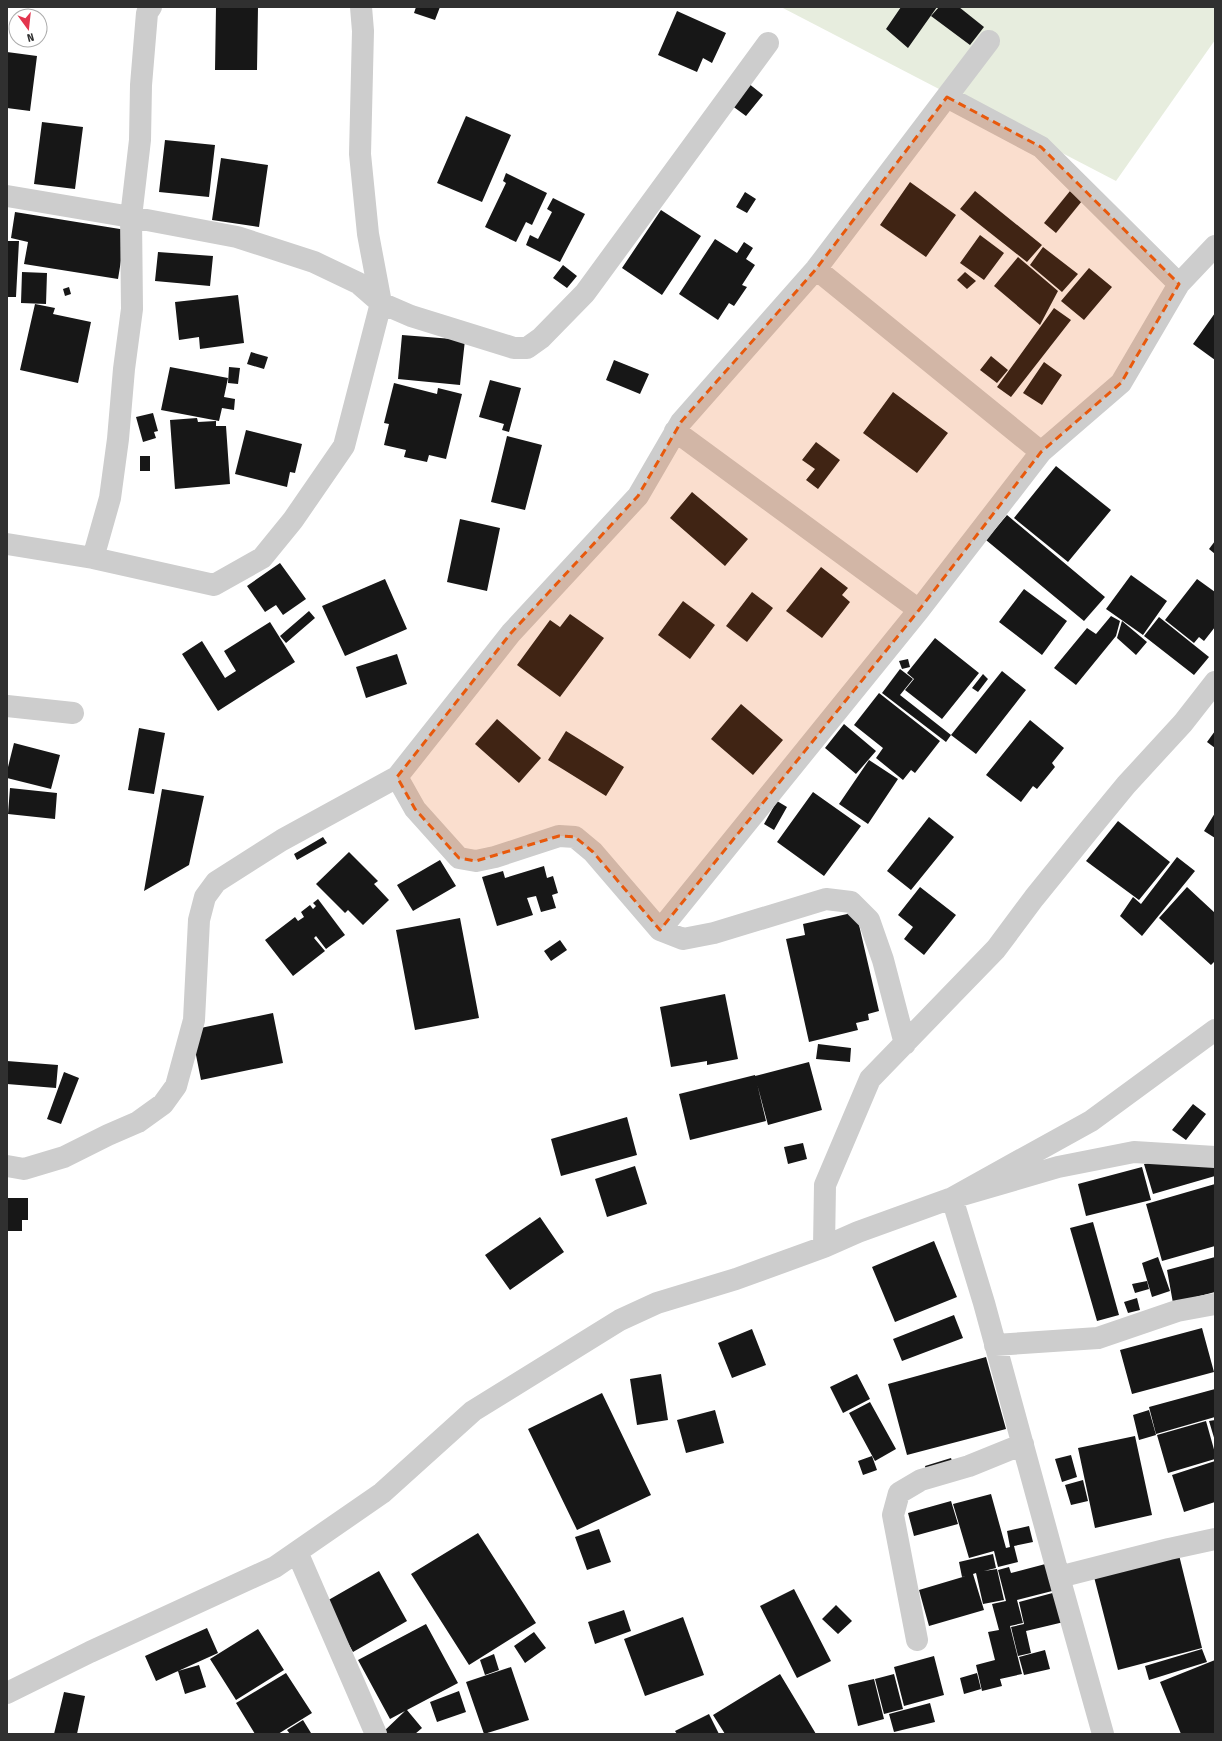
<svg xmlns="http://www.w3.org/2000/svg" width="1222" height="1741" viewBox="0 0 1222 1741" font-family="'Fira Sans Condensed',sans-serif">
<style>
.green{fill:#e7edde}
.building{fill:#171717}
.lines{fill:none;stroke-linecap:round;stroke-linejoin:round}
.street{stroke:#cdcdcd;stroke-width:22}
.marked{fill:#e8590c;fill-opacity:0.2;stroke:#e8590c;stroke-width:3;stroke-dasharray:8 5;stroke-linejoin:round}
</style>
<rect width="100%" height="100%" fill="#fff"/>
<path class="green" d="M 781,7 L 1215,7 L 1215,40 L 1116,181 Z"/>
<path class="building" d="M 216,7 L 258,7 L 257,70 L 215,70 Z
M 416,7 L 440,7 L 435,20 L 414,13 Z
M 901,7 L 937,7 L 908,48 L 886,29 Z
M 939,7 L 959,7 L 984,27 L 970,45 L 931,16 Z
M 677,11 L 726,33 L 712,63 L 703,58 L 697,72 L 658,55 Z
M 7,52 L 37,56 L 30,111 L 7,108 Z
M 748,83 L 763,95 L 746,116 L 731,105 Z
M 466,116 L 511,135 L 482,202 L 437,183 Z
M 42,122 L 83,127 L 75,189 L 34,184 Z
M 165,140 L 215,145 L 209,197 L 159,192 Z
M 221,158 L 268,165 L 259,227 L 212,220 Z
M 506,173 L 547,193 L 532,225 L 526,222 L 516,242 L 485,227 L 506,183 L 503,181 Z
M 910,182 L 956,215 L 926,257 L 880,225 Z
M 975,191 L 1042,245 L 1027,262 L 960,209 Z
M 1070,191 L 1082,201 L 1056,233 L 1044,223 Z
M 745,192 L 756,199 L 747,213 L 736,207 Z
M 553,198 L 585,214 L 560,262 L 526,245 L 530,235 L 538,239 L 552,212 L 547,209 Z
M 661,210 L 701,236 L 662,295 L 622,268 Z
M 15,212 L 126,230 L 118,279 L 24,264 L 28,242 L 11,238 Z
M 980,235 L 1004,253 L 984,280 L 960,263 Z
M 715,239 L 737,253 L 744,242 L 753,248 L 746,259 L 755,265 L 742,285 L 747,287 L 734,306 L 729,303 L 718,320 L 679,294 Z
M 7,241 L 19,241 L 16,297 L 7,297 Z
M 1043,247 L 1078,274 L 1062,292 L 1030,265 Z
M 158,252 L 213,256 L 210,286 L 155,281 Z
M 1018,257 L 1058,291 L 1040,325 L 994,286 Z
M 563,265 L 577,276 L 567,288 L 553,278 Z
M 1089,268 L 1112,287 L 1084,320 L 1061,301 Z
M 22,272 L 47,273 L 46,304 L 21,303 Z
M 965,272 L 976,281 L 967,289 L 957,280 Z
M 69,287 L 71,294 L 65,296 L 63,289 Z
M 238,295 L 244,343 L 200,349 L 199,337 L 179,340 L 175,302 Z
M 35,304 L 55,308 L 53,314 L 91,322 L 78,383 L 20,370 Z
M 1054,308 L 1071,320 L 1011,397 L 997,387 Z
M 1215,313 L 1215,360 L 1193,344 Z
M 402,335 L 465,340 L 460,385 L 398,379 Z
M 251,352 L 268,357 L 264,369 L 247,364 Z
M 991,356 L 1008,370 L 997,383 L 980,370 Z
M 614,360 L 649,374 L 640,394 L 606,380 Z
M 1044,362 L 1062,375 L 1042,405 L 1023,393 Z
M 170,367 L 228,378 L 224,397 L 235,399 L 234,410 L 222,408 L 219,421 L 161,410 Z
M 229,367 L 240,368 L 238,384 L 228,383 Z
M 490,380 L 521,388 L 509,432 L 502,430 L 504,424 L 479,417 Z
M 394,383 L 437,394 L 438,388 L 462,394 L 446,459 L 429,455 L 427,462 L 404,457 L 406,450 L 384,445 L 389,424 L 384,423 Z
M 893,392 L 948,433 L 917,473 L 863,433 Z
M 153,413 L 158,431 L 154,432 L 156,438 L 143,442 L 136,417 Z
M 197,418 L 198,422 L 216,421 L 216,426 L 226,426 L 230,484 L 175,489 L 170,420 Z
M 246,430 L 302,444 L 295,473 L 290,472 L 287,487 L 235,474 Z
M 507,436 L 542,445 L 525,510 L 491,502 Z
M 816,442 L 840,460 L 818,489 L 806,480 L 815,469 L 802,460 Z
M 140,456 L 150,456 L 150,471 L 140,471 Z
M 1056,466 L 1111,510 L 1068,562 L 1014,518 Z
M 692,492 L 748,539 L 725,566 L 670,518 Z
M 1007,515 L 1105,597 L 1084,621 L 986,540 Z
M 460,519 L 500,528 L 487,591 L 447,582 Z
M 1215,541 L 1215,554 L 1209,549 Z
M 280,563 L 306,599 L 283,615 L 276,605 L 265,612 L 247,586 Z
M 821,567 L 848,588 L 842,595 L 850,602 L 822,638 L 786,611 Z
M 1131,575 L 1167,601 L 1143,635 L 1106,609 Z
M 385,579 L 407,629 L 345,656 L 322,606 Z
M 1197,579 L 1215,592 L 1215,627 L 1204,641 L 1199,637 L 1194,643 L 1165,620 Z
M 1024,589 L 1067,621 L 1042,655 L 999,622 Z
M 752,592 L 773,608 L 747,642 L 726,626 Z
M 683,601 L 715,625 L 690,659 L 658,635 Z
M 309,611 L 315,618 L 286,643 L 280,636 Z
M 570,614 L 604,638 L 560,697 L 517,665 L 550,620 L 560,627 Z
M 1111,616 L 1120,621 L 1116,636 L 1076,685 L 1054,668 L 1087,628 L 1096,634 Z
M 1159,617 L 1209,657 L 1194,675 L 1144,636 Z
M 1122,621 L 1147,642 L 1136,655 L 1117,638 Z
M 270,622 L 295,662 L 218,711 L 182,654 L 202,641 L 225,678 L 236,671 L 224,651 Z
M 935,638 L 979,673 L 942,719 L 905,690 L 914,679 L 907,673 Z
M 397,654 L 407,684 L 366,698 L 356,667 Z
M 908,659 L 910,667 L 902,669 L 899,661 Z
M 900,669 L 913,679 L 900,695 L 951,735 L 946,742 L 882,693 Z
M 1002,671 L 1026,690 L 976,754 L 951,735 Z
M 983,674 L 988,679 L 978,692 L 972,688 Z
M 879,693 L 940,741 L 915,773 L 911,770 L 903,780 L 876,758 L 883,748 L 854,725 Z
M 741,704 L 783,740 L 753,775 L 711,739 Z
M 497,719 L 541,758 L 519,783 L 475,744 Z
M 1030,720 L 1064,748 L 1052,763 L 1055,767 L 1037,789 L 1033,786 L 1021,802 L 986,775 Z
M 844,724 L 876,751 L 856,774 L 825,748 Z
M 139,728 L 165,733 L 154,794 L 128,790 Z
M 566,731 L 624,767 L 606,796 L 548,760 Z
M 1215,731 L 1215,748 L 1207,742 Z
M 14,743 L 60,755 L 51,789 L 7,778 L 7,771 Z
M 869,760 L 898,779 L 868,824 L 839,804 Z
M 10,788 L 57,793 L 55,819 L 8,814 Z
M 162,789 L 204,796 L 189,865 L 144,891 Z
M 813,792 L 861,826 L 824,876 L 777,842 Z
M 777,801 L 787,807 L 774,830 L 764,824 Z
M 1215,813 L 1215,838 L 1204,831 Z
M 929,817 L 954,837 L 911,890 L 887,871 Z
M 1118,821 L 1170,862 L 1139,900 L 1086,861 Z
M 323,837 L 327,843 L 297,860 L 294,854 Z
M 349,852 L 378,881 L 374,884 L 389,900 L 363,925 L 348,910 L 345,913 L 316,884 Z
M 1177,857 L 1195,871 L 1142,936 L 1120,916 L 1133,897 L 1141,904 Z
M 440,860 L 456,886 L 413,911 L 397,885 Z
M 544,866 L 547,878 L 553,876 L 558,893 L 552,895 L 556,908 L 541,912 L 536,896 L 527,898 L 533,915 L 497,926 L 482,877 L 503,871 L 505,878 Z
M 920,887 L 956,915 L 924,955 L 904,939 L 913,927 L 898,915 Z
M 1187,887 L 1215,913 L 1215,961 L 1211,965 L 1159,918 Z
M 318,899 L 345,935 L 326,949 L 316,936 L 314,938 L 325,951 L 293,976 L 265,940 L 295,917 L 298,921 L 304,917 L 301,912 L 310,905 L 313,909 L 316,906 L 313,903 Z
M 856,912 L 879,1011 L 868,1014 L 869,1020 L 856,1023 L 858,1030 L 809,1042 L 786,939 L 805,935 L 803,924 Z
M 460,918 L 479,1018 L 415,1030 L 396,930 Z
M 560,940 L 567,950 L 551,961 L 544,951 Z
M 725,994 L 738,1059 L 707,1065 L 707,1061 L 671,1067 L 660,1007 Z
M 273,1013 L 283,1063 L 201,1080 L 191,1030 Z
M 818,1044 L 851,1048 L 850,1062 L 816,1059 Z
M 7,1061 L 58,1065 L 56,1088 L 7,1084 Z
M 809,1062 L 822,1110 L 768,1125 L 755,1076 Z
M 64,1072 L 79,1078 L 61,1124 L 47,1119 Z
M 755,1075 L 766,1121 L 690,1140 L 679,1094 Z
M 1193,1104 L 1206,1114 L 1186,1140 L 1172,1130 Z
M 627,1117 L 637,1155 L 561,1176 L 551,1139 Z
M 803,1143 L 807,1159 L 788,1164 L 784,1147 Z
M 1180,1158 L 1215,1165 L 1215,1176 L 1153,1194 L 1144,1164 Z
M 635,1166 L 647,1204 L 607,1217 L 595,1179 Z
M 1142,1167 L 1151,1200 L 1086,1216 L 1078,1184 Z
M 1215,1184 L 1215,1246 L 1162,1261 L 1146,1204 Z
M 8,1198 L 28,1198 L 28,1220 L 22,1220 L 22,1231 L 7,1231 Z
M 540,1217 L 564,1252 L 510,1290 L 485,1255 Z
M 1093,1222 L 1119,1315 L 1097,1321 L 1070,1228 Z
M 934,1241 L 957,1297 L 895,1322 L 872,1267 Z
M 1158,1257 L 1170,1291 L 1152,1297 L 1142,1263 Z
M 1215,1257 L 1215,1292 L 1173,1303 L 1167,1270 Z
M 1147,1281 L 1149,1289 L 1135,1293 L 1132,1284 Z
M 1137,1298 L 1140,1310 L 1128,1313 L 1124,1302 Z
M 954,1315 L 963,1338 L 902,1361 L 893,1339 Z
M 1202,1328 L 1214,1372 L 1132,1394 L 1120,1350 Z
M 752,1329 L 766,1365 L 732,1378 L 718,1343 Z
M 986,1357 L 1006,1429 L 907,1455 L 888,1384 Z
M 661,1374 L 668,1420 L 637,1425 L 630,1379 Z
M 857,1374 L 870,1399 L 843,1413 L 830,1387 Z
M 1215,1389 L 1215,1417 L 1156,1434 L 1149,1407 Z
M 602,1393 L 651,1495 L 577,1530 L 528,1429 Z
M 870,1402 L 896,1449 L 875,1461 L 849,1413 Z
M 715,1410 L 724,1443 L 686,1453 L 677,1420 Z
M 1149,1410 L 1156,1435 L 1139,1440 L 1133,1415 Z
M 1215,1420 L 1215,1441 L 1209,1421 Z
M 1206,1421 L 1215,1453 L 1215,1459 L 1168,1473 L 1157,1435 Z
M 1135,1436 L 1152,1515 L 1095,1528 L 1078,1448 Z
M 1071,1455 L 1077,1477 L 1062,1482 L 1055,1459 Z
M 872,1456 L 877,1470 L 863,1475 L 858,1461 Z
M 951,1458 L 954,1467 L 927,1474 L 925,1466 Z
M 1215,1461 L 1215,1502 L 1184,1512 L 1172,1475 Z
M 1083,1480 L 1088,1501 L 1071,1505 L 1065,1485 Z
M 991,1494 L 1006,1548 L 1010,1547 L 1007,1531 L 1029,1526 L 1033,1542 L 1014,1546 L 1018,1562 L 998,1567 L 994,1551 L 969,1558 L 953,1504 Z
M 951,1501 L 958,1524 L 914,1536 L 908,1513 Z
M 599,1529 L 611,1562 L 587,1570 L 575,1537 Z
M 478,1533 L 536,1623 L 469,1665 L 411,1574 Z
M 1178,1551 L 1202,1648 L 1118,1670 L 1093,1573 Z
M 993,1554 L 996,1568 L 984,1571 L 997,1569 L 1004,1600 L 983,1604 L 976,1573 L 973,1574 L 984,1610 L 929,1626 L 919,1590 L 966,1576 L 962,1577 L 959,1562 Z
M 1053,1562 L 1060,1589 L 1017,1600 L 1023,1623 L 1010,1626 L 1022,1674 L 1000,1679 L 1002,1686 L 982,1691 L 976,1665 L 995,1660 L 988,1632 L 999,1630 L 992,1604 L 1006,1601 L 998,1570 L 1009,1567 L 1011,1573 Z
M 379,1571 L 407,1621 L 353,1652 L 325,1602 Z
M 794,1589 L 831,1661 L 797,1678 L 760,1606 Z
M 1060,1591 L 1068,1621 L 1026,1631 L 1031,1653 L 1018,1656 L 1011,1627 L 1024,1624 L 1019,1602 Z
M 836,1605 L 852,1621 L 838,1634 L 822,1619 Z
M 624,1610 L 631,1631 L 595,1644 L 588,1622 Z
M 683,1617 L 704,1675 L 645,1696 L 624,1639 Z
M 426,1624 L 458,1683 L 407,1710 L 422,1728 L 415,1734 L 381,1734 L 405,1711 L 390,1719 L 358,1660 Z
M 207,1628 L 218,1653 L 156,1681 L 145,1656 Z
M 258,1629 L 284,1670 L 236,1700 L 210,1659 Z
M 534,1632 L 546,1648 L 525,1663 L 514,1646 Z
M 1202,1649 L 1207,1662 L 1149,1680 L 1145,1666 Z
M 1045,1650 L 1050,1669 L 1024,1675 L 1019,1657 Z
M 494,1654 L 499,1670 L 485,1675 L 480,1660 Z
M 934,1656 L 944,1695 L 904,1706 L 894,1667 Z
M 1215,1660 L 1215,1733 L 1181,1734 L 1160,1682 Z
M 199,1665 L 206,1687 L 185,1694 L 178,1671 Z
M 511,1667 L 529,1720 L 484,1734 L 466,1682 Z
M 286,1673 L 312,1713 L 278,1734 L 255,1734 L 236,1703 Z
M 977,1673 L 981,1689 L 964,1694 L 960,1678 Z
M 780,1674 L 816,1734 L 725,1734 L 713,1715 Z
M 894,1674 L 903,1709 L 884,1714 L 875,1679 Z
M 874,1679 L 884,1719 L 858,1726 L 848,1685 Z
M 459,1691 L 466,1712 L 437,1722 L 430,1702 Z
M 64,1692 L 85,1696 L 77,1734 L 54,1734 Z
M 930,1703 L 935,1722 L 894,1732 L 889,1714 Z
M 709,1714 L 719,1734 L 677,1734 L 675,1731 Z
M 303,1720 L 311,1733 L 290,1734 L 287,1730 Z"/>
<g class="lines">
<path class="street" d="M 947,97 L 1041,147 L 1179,284
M 7,196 L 131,217 L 237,237 L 314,262 L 358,283 L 381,303 L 368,234 L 360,154 L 363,31 L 361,7
M 816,269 L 1041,452
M 675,431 L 919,610
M 7,544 L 93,558 L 214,585 L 262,558 L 293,520 L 344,446 L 381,303 L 411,316 L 514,348 L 527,348 L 541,338 L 585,293 L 768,43
M 93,558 L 110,498 L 118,439 L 124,369 L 132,309 L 131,217 L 140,140 L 141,85 L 147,13 L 151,7
M 7,706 L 73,713
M 397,777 L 511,633 L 638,496 L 681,422 L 816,269 L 989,41
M 660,930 L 919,610 L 1041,452 L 1121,383 L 1179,284 L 1215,246
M 7,1166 L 24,1169 L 64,1157 L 108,1135 L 138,1122 L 163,1104 L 176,1086 L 194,1020 L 199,920 L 205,897 L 216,882 L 282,840 L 397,777 L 415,809 L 459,858 L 476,861 L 495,857 L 559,836 L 575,837 L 593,852 L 660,930 L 683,939 L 714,933 L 826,899 L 851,902 L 869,920 L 883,960 L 905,1044
M 824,1247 L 825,1185 L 870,1079 L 996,949 L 1034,898 L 1089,830 L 1126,785 L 1183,723 L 1215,682
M 995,1345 L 1098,1338 L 1177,1311 L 1215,1304
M 297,1552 L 376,1734
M 1059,1577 L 1169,1549 L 1215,1539
M 917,1640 L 893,1515 L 899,1493 L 921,1480 L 969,1466 L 1023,1444
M 7,1693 L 90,1652 L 275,1567 L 382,1493 L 473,1411 L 620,1320 L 657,1303 L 736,1279 L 824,1247 L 858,1232 L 952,1198 L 1058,1167 L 1134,1152 L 1215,1157
M 1103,1734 L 1059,1577 L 984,1303 L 952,1198 L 1091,1121 L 1215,1030"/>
</g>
<path class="marked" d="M 947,97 L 1041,147 L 1179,284 L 1121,383 L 1041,452 L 919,610 L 660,930 L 593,852 L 575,837 L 559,836 L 476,861 L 459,858 L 415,809 L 397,777 L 511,633 L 638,496 L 681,422 L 816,269 Z"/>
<rect width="1222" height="1741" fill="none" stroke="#303030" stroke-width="16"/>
<g transform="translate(28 28) rotate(165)"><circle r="19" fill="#ffffff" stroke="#acacac"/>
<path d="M0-3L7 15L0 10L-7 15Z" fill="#e3354e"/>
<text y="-6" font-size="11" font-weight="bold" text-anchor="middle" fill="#303030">N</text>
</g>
</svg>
